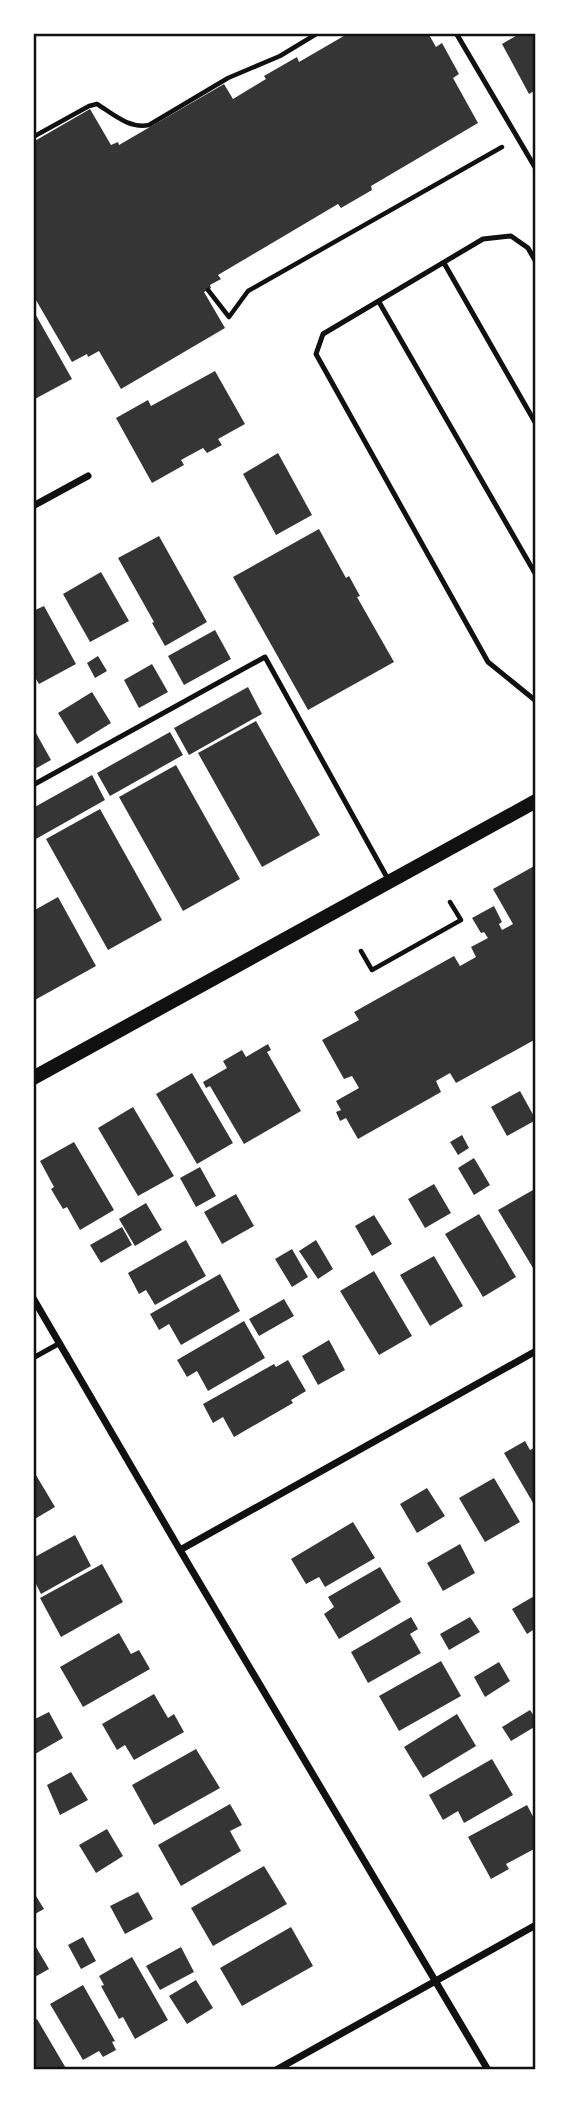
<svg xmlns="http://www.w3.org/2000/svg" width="569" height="2103" viewBox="0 0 569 2103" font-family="Rubik,sans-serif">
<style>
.building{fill:#353535}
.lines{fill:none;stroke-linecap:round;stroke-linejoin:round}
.path{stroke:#111;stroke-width:4.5}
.service{stroke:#111;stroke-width:5}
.minor{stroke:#111;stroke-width:7}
.secondary{stroke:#111;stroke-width:14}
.neatline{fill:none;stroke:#111;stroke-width:2.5}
</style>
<rect width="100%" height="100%" fill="#fff"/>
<path class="building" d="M 349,33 L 428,33 L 436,47 L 442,43 L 459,74 L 453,78 L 478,123 L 371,186 L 372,190 L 341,208 L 338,204 L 218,275 L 221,279 L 210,285 L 211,288 L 204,292 L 225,328 L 121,389 L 99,351 L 88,357 L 87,354 L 72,362 L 33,295 L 33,142 L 90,109 L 111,145 L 118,142 L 119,145 L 224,84 L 233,99 L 266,79 L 264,76 L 297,57 L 299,62 Z
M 521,33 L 536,33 L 536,90 L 529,94 L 502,44 Z
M 33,310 L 72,379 L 33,400 Z
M 215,371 L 245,424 L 218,439 L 222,445 L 207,453 L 203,448 L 181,460 L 184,465 L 152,483 L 116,418 L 148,400 L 151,406 Z
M 278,453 L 312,515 L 276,535 L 243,474 Z
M 319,529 L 346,578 L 349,576 L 360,596 L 357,597 L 394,662 L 308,710 L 233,577 Z
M 159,536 L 207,622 L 165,646 L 152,623 L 154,622 L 118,558 Z
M 101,572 L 129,621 L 90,642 L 63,594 Z
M 44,606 L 76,664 L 39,684 L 33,674 L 33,611 Z
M 215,630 L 231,659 L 184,685 L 168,656 Z
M 98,656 L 107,671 L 95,678 L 87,663 Z
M 152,664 L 168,692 L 139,708 L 124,680 Z
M 248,687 L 262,714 L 189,755 L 174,728 Z
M 92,692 L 111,723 L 77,744 L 58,713 Z
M 256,721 L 320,835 L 262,867 L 198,753 Z
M 170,732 L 183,755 L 110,796 L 97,773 Z
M 36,733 L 51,760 L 33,770 L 33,734 Z
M 176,765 L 240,879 L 183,911 L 119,797 Z
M 92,775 L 105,800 L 34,840 L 33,808 Z
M 100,809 L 162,920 L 108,950 L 46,839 Z
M 536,865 L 536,1039 L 456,1083 L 450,1073 L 436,1081 L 441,1092 L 358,1139 L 346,1118 L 340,1121 L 336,1112 L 341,1110 L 336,1101 L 359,1088 L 352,1076 L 344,1079 L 322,1040 L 359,1020 L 354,1012 L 454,956 L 460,966 L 476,957 L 471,947 L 488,938 L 484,932 L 481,933 L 472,918 L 494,906 L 502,922 L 499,924 L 502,930 L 513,924 L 493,889 Z
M 58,897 L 96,966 L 33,1001 L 33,911 Z
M 268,1044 L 271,1050 L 267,1052 L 301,1111 L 244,1144 L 210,1086 L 206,1088 L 203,1082 L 227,1068 L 223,1061 L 242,1050 L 246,1057 Z
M 192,1073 L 233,1143 L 197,1164 L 156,1094 Z
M 520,1091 L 536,1120 L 507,1136 L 491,1107 Z
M 133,1107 L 174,1176 L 138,1196 L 98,1128 Z
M 462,1135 L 469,1148 L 458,1155 L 450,1142 Z
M 74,1142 L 114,1210 L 80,1230 L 67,1207 L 63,1209 L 51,1189 L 54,1187 L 40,1161 Z
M 474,1158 L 490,1185 L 474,1195 L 458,1168 Z
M 200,1167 L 216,1196 L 196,1207 L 180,1178 Z
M 434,1184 L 451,1213 L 425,1228 L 408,1199 Z
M 533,1190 L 536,1194 L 536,1266 L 533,1268 L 498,1210 Z
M 236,1194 L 254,1226 L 222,1244 L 204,1212 Z
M 146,1203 L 162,1230 L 135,1246 L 119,1219 Z
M 479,1214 L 516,1277 L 483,1297 L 445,1234 Z
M 374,1215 L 392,1244 L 372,1256 L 355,1226 Z
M 122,1227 L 132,1245 L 101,1263 L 90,1245 Z
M 186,1240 L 206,1276 L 155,1305 L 146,1290 L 139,1294 L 128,1273 Z
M 316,1240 L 333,1269 L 318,1279 L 299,1251 Z
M 292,1249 L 308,1277 L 292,1287 L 275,1259 Z
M 434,1256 L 463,1306 L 430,1326 L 400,1275 Z
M 374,1271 L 412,1336 L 379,1355 L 340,1291 Z
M 220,1274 L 240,1311 L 181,1345 L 169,1324 L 159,1330 L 150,1314 Z
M 284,1299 L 294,1316 L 259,1336 L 249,1319 Z
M 244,1321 L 265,1358 L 208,1391 L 197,1371 L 187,1377 L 177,1360 Z
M 329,1340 L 345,1370 L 318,1385 L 302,1356 Z
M 288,1360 L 306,1391 L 291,1400 L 293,1403 L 234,1437 L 223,1417 L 213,1423 L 203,1404 L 274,1364 L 276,1367 Z
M 525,1441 L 530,1450 L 536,1447 L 536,1508 L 504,1453 Z
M 33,1470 L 55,1507 L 33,1520 Z
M 494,1478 L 520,1522 L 485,1542 L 459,1498 Z
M 427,1488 L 445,1516 L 417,1533 L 400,1504 Z
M 353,1522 L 375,1558 L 325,1587 L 319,1577 L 306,1584 L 291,1559 Z
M 75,1535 L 91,1566 L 41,1594 L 33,1578 L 33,1558 Z
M 460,1544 L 475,1573 L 443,1591 L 427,1563 Z
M 102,1564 L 123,1602 L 61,1637 L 40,1598 Z
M 380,1567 L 401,1602 L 339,1639 L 324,1614 L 334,1607 L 328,1597 Z
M 536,1595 L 536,1628 L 527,1634 L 512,1609 Z
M 411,1617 L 418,1629 L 410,1634 L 421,1653 L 368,1683 L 351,1652 Z
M 470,1617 L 480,1632 L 449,1650 L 440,1634 Z
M 119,1633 L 131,1654 L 139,1650 L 150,1669 L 83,1707 L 60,1667 Z
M 441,1661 L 461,1696 L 399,1731 L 379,1696 Z
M 499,1662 L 510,1681 L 485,1697 L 474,1677 Z
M 154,1694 L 168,1718 L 174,1714 L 184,1732 L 134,1760 L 125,1745 L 117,1750 L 102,1724 Z
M 530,1710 L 536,1719 L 536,1726 L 511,1741 L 502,1727 Z
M 49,1712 L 63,1738 L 35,1754 L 33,1720 Z
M 457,1714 L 476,1746 L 423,1778 L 404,1747 Z
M 196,1749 L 220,1788 L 154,1825 L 132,1785 Z
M 492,1759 L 513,1795 L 464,1823 L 458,1811 L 443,1820 L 429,1795 Z
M 71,1772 L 88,1800 L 60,1815 L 47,1785 Z
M 230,1804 L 242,1825 L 230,1831 L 241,1851 L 181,1886 L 158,1845 Z
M 527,1805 L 536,1822 L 536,1848 L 506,1864 L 509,1869 L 491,1879 L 468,1837 Z
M 107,1829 L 123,1856 L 96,1873 L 79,1845 Z
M 264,1866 L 287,1904 L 213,1946 L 191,1908 Z
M 33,1891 L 44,1909 L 33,1915 Z
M 138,1892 L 153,1919 L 125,1934 L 110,1906 Z
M 291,1927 L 313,1966 L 242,2006 L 220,1968 Z
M 83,1937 L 96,1961 L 81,1969 L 68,1945 Z
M 33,1942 L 49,1969 L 33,1978 Z
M 181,1947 L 194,1972 L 160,1990 L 146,1966 Z
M 132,1957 L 168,2020 L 135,2039 L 123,2017 L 119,2019 L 101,1986 L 104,1985 L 99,1976 Z
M 196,1980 L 213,2008 L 187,2024 L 169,1996 Z
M 83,1985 L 115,2041 L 112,2042 L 116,2050 L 103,2057 L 99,2051 L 83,2060 L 50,2004 Z
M 37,2019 L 67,2070 L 33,2070 L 33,2022 Z"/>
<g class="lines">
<path class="path" d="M 33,137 L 89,106 L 97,104 C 113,114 129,129 149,125 L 228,78 L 280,56 L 318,33
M 208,290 L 229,317 L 248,291 L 502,147
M 361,951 L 372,970 L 461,920 L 450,902"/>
<path class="service" d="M 456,33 L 536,169
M 536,262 L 528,248 L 511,236 L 483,239 L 323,334 L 316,354 L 488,662 L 536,701
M 444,263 L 536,424
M 379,302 L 536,575
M 33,785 L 265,657 L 389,881
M 33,1358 L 60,1343"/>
<path class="minor" d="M 33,506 L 88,476
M 33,1298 L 180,1550 L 488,2070
M 180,1550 L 536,1351
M 276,2070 L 536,1925"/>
<path class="secondary" d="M 33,1078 L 536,801"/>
</g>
<rect width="569" height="2103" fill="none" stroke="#ffffff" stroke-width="70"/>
<rect x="35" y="35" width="499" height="2033" class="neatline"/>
</svg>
